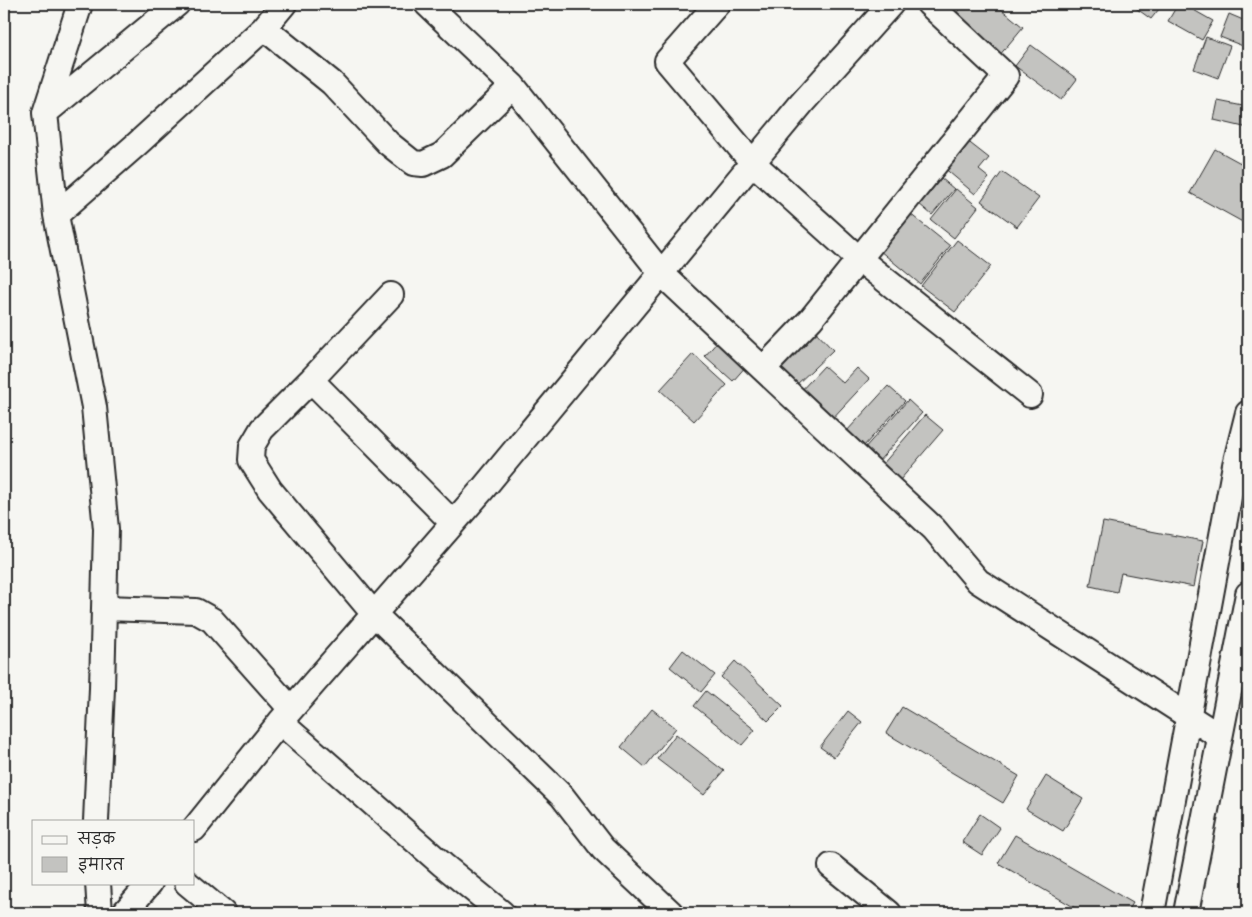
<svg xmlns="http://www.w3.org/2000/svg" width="1252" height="917" viewBox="0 0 1252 917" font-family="Itim,'Playpen Sans Deva',sans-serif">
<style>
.building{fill:#c3c3c0;stroke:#2b2b2b}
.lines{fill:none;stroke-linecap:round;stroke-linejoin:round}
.minor-casing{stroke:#2b2b2b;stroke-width:28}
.minor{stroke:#f6f6f2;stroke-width:24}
</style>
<rect width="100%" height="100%" fill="#f6f6f2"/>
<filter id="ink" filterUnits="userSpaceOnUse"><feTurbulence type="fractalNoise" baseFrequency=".02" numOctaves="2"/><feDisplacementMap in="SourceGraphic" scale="10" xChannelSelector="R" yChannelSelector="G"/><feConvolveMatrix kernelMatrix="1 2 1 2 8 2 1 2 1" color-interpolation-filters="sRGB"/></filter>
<g filter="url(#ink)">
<path class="building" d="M 964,4 L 995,4 L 1023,27 L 999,56 L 953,17 Z
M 1130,4 L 1163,4 L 1151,19 Z
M 1178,4 L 1183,4 L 1213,21 L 1202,40 L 1168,21 Z
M 1229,14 L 1248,22 L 1248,48 L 1220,37 Z
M 1206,37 L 1230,46 L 1218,78 L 1194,69 Z
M 1031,45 L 1077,79 L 1061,100 L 1015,66 Z
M 1218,101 L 1248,107 L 1248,128 L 1214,120 Z
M 966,140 L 989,158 L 979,170 L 989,178 L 975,194 L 943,167 Z
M 1215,149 L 1248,167 L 1248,225 L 1190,193 Z
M 934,172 L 954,189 L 932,215 L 912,198 Z
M 1002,172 L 1039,198 L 1017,227 L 981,201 Z
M 956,189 L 978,207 L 954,238 L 931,220 Z
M 904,209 L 950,246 L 920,284 L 874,246 Z
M 957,240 L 991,266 L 955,312 L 921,286 Z
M 814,330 L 833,350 L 794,387 L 775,366 Z
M 719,340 L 747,365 L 733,381 L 705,356 Z
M 693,354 L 727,385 L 694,421 L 660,390 Z
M 824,366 L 843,383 L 857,368 L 869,379 L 829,422 L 798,394 Z
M 888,386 L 905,401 L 863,447 L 846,432 Z
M 908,400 L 922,413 L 876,464 L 862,451 Z
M 925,415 L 943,430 L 900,480 L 882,465 Z
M 1103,522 L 1203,541 L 1194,587 L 1121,573 L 1117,592 L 1090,586 Z
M 683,650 L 715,675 L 701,692 L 670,667 Z
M 735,661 L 783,706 L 768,721 L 721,677 Z
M 706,691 L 755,730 L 742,745 L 694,706 Z
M 902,707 L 1019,776 L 1003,803 L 886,733 Z
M 652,709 L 676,728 L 645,767 L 621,747 Z
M 848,711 L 862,722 L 834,757 L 820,747 Z
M 676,734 L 724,771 L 704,795 L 657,759 Z
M 1046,776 L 1083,799 L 1063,831 L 1026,809 Z
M 980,814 L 1000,828 L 982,855 L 962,842 Z
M 1015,835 L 1133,903 L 1127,913 L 1084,913 L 998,863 Z"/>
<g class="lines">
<defs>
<path id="minor" d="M 427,4 L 513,86 L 662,274 L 763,369
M 717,4 L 667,61 L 753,163 L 859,259 L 1030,395
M 929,4 L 1006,76 L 811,319 L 763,369 L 934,529 L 978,581 L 1219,736
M 264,28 L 332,83 L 388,143 L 413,163 L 423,164 L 442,155 L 513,86
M 45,113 L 177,4
M 56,215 L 45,113 L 80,4
M 391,295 L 311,380 L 262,429 L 252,446 L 251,460 L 270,490 L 374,614 L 562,796 L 603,849 L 671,913
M 311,380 L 453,523
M 104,608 L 196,611 L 212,620 L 291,709
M 280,722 L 443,865 L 502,913
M 96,821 L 102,688 L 106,529 L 94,407 L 56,215 L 137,144 L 264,28 L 284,4
M 194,829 L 280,722 L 482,490 L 802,103 L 891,4
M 831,866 L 889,913
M 98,883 L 100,913
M 187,883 L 223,913
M 124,913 L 150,883
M 1152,913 L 1235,465 L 1248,413
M 1186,913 L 1248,594"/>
</defs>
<use href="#minor" class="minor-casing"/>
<use href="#minor" class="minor"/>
</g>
</g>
<rect width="1252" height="917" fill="none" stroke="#f6f6f2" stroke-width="20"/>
<rect x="10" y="10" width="1232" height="897" fill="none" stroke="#2b2b2b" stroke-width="2" filter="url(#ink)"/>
<rect x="32" y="820" width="162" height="65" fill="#f6f6f2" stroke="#a5a5a2"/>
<rect x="42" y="836" width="25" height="8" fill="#f6f6f2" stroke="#a5a5a2"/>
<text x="78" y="844" font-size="15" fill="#2b2b2b">सड़क</text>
<rect x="42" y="857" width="25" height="15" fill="#c3c3c0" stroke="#a5a5a2"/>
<text x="78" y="870" font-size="15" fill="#2b2b2b">इमारत</text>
</svg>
